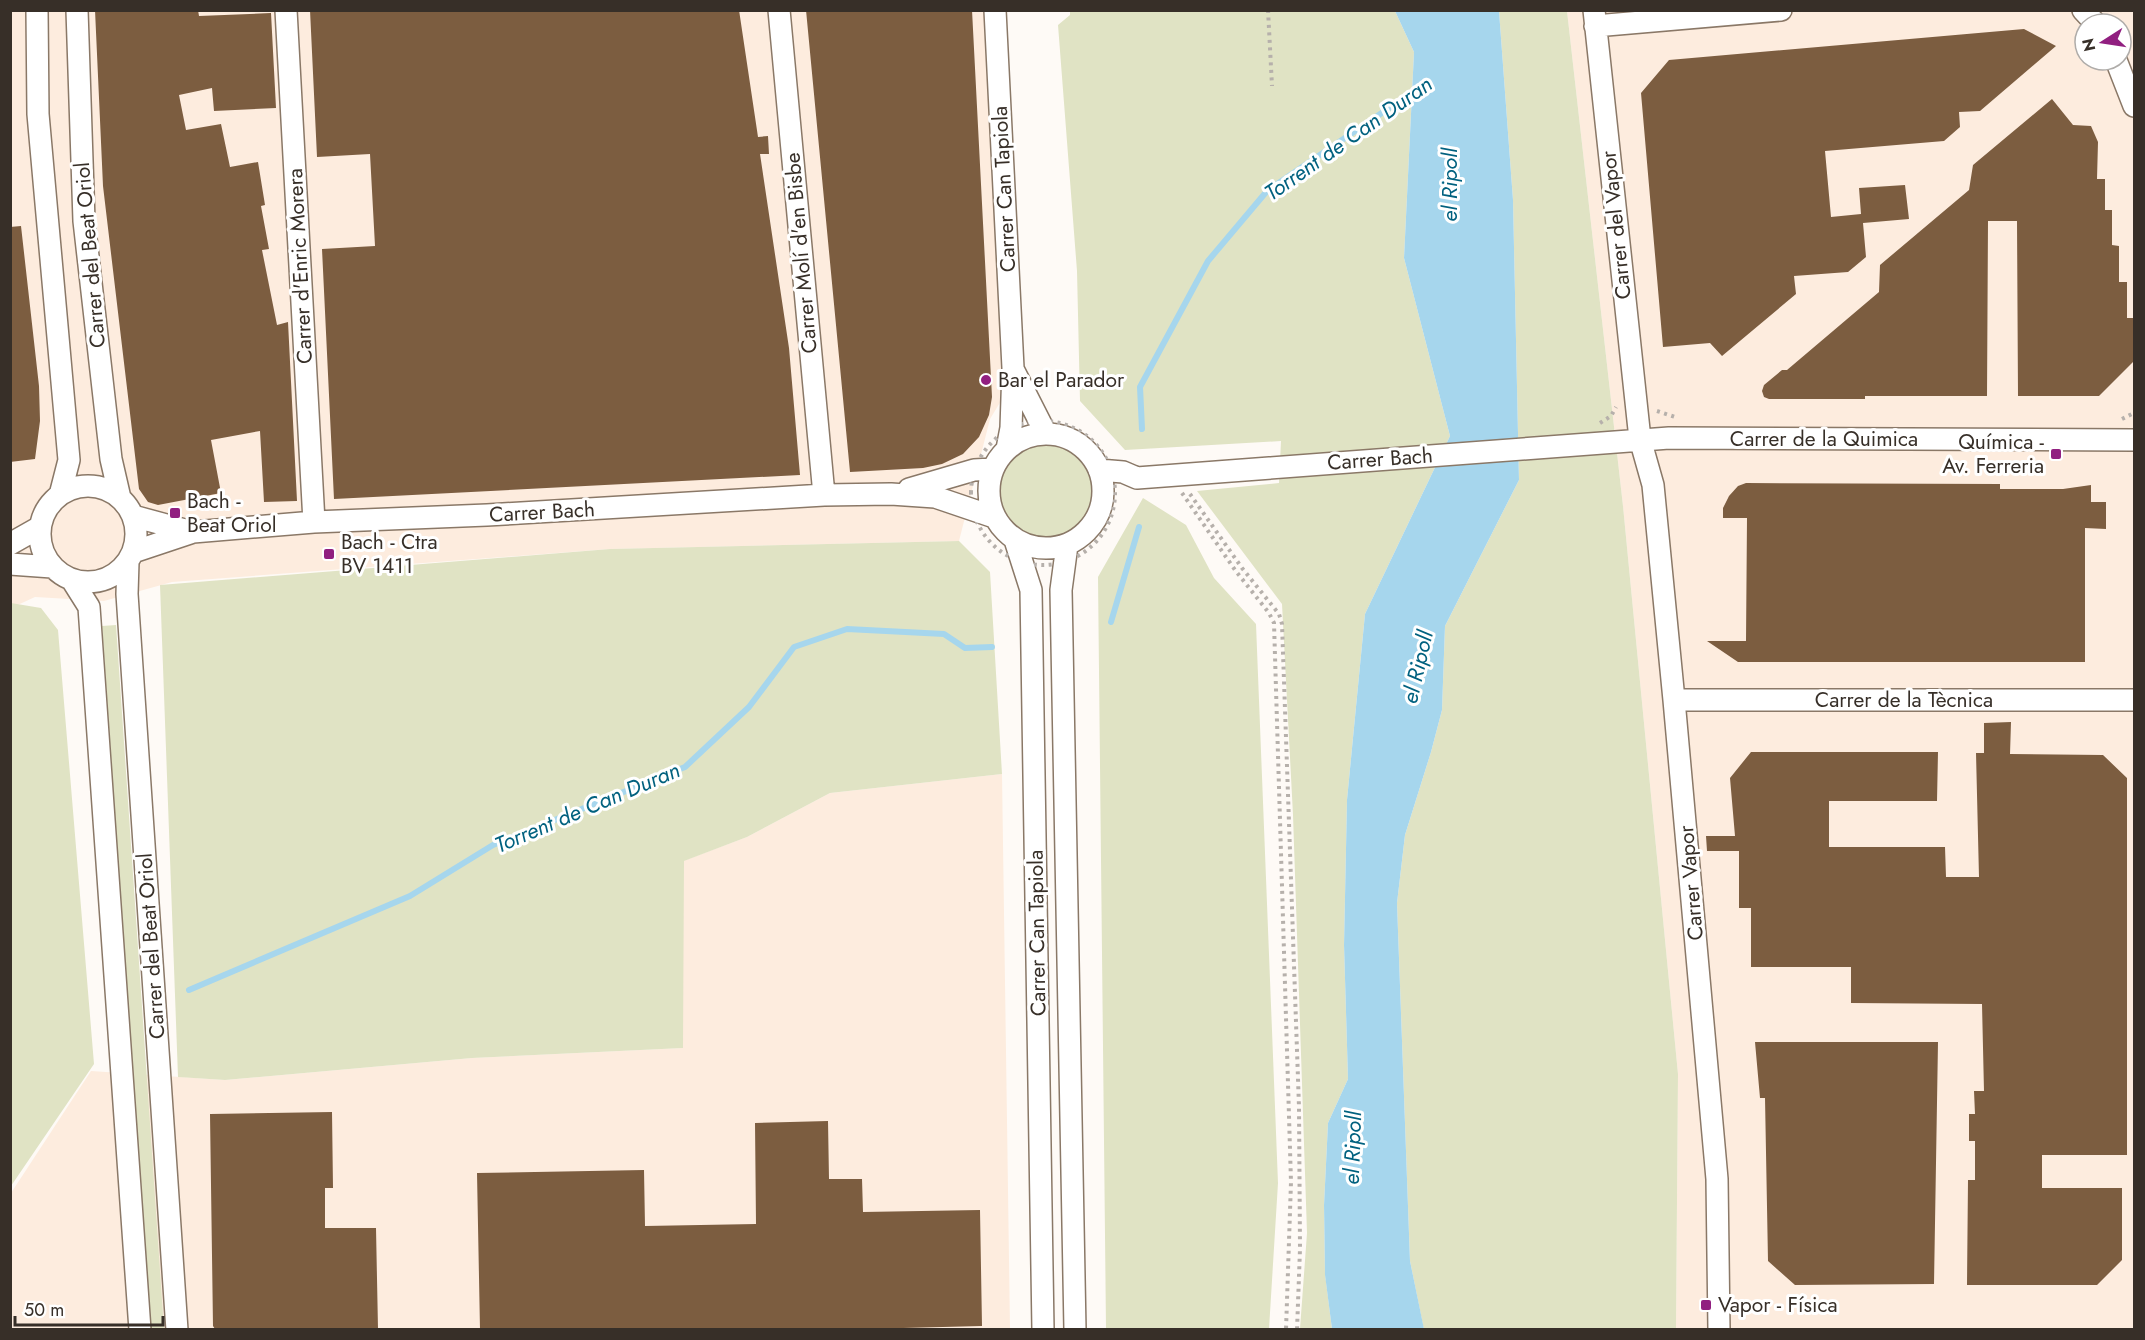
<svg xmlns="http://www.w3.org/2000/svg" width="2145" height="1340" viewBox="0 0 2145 1340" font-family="Jost,sans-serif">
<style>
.built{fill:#fdecde;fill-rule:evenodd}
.green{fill:#e0e3c4}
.water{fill:#a6d6ed}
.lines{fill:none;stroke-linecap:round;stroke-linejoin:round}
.stream{stroke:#a6d6ed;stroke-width:6}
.building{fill:#7c5d40}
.minor-casing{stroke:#8a7867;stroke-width:24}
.path{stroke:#b6b0ab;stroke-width:4;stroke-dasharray:3 4.5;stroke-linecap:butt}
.minor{stroke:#fff;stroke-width:21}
.poi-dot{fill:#911f80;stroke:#fff;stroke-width:2}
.labels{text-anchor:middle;stroke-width:6;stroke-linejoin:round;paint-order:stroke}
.street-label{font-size:21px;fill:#372f28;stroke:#fff}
.poi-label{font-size:21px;fill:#372f28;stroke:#fff;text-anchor:start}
.water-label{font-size:22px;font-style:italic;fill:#01617f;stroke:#fff}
</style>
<rect width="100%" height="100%" fill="#fefaf6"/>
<path class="built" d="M 10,11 L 985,11 L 1004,396 L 990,419 L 959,541 L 610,549 L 172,582 L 104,601 L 35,597 L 11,608 Z
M 1567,11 L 2134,11 L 2134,1329 L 1676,1329 L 1678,1074 L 1623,506 ZM 2085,24 L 2121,24 L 2121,60 L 2085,60 Z
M 1002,774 L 1010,1329 L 11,1330 L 11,1193 L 91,1071 L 225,1080 L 472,1058 L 683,1048 L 683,861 L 747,837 L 830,793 Z"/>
<path class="green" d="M 1070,10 L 1395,11 L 1414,52 L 1404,258 L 1450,436 L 1365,614 L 1347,800 L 1344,945 L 1348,1079 L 1328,1123 L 1324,1205 L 1325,1274 L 1332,1329 L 1300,1329 L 1307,1233 L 1293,815 L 1282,604 L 1197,491 L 1279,483 L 1281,441 L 1125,450 L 1080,401 L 1077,271 L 1058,25 L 1070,15 Z
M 1499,11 L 1567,11 L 1623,506 L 1678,1074 L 1676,1329 L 1424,1330 L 1410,1261 L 1397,903 L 1405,835 L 1431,752 L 1442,710 L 1445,626 L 1519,480 L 1513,200 Z
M998 492a47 47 0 1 1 94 0a47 47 0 1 1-94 0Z
M 1143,498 L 1186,525 L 1214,578 L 1256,624 L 1278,1183 L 1269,1329 L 1106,1329 L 1098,577 Z
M 959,541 L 990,572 L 1002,774 L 830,793 L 747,837 L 684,861 L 683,1048 L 472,1058 L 225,1080 L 178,1077 L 160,585 L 610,549 Z
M 11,603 L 41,608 L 58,630 L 94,1064 L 11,1186 Z
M 116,625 L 164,1329 L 150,1329 L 102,626 Z"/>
<path class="water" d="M 1395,11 L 1499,11 L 1513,200 L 1519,480 L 1445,626 L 1442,710 L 1431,752 L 1405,835 L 1397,903 L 1410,1261 L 1424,1329 L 1332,1329 L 1325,1275 L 1324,1205 L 1328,1123 L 1348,1079 L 1344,945 L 1347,800 L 1365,614 L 1450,436 L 1404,258 L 1414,52 Z"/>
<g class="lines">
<path class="stream" d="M 1142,429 L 1140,387 L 1208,261 L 1267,191 L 1417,89
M 1111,622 L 1139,527
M 189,990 L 410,896 L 493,845 L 685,767 L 749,707 L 794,647 L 847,629 L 944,634 L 965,648 L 992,647"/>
</g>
<path class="building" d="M 95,10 L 198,10 L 199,16 L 271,13 L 276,108 L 214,111 L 212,88 L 179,95 L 186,130 L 221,124 L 230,167 L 258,162 L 265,205 L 261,206 L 269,249 L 262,250 L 277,325 L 288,322 L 297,501 L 264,502 L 260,431 L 211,440 L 221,493 L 158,505 L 148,502 L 139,489 L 103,186 Z
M 310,10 L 739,10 L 758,137 L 768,136 L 769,154 L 760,154 L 789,348 L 800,475 L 334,499 L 322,249 L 375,246 L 370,154 L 317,157 Z
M 806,10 L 972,10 L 992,397 L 989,415 L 979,437 L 963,454 L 942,464 L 923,468 L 850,472 Z
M 2024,29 L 2056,46 L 1980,111 L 1959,112 L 1960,127 L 1944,141 L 1825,151 L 1831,217 L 1861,214 L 1859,188 L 1905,185 L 1909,219 L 1863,223 L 1866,257 L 1848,272 L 1794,276 L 1796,294 L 1722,356 L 1710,343 L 1663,347 L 1641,93 L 1669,60 Z
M 2052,99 L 2073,125 L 2091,126 L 2098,142 L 2097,179 L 2105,179 L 2105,210 L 2112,210 L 2112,245 L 2119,246 L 2119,282 L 2127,282 L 2127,318 L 2134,318 L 2134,361 L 2099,396 L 2018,396 L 2017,221 L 1988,221 L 1987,396 L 1865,396 L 1865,399 L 1769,399 L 1764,397 L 1762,391 L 1764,385 L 1782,370 L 1787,370 L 1879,292 L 1880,265 L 1969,190 L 1973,165 Z
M 21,226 L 39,386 L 40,421 L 35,459 L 10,462 L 10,227 Z
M 1746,483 L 2000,484 L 2000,489 L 2063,489 L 2091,485 L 2091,502 L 2106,502 L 2106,529 L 2085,528 L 2085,662 L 1738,662 L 1707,641 L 1746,641 L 1747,518 L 1723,518 L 1723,508 L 1729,496 L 1738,486 Z
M 2011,722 L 2010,754 L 2103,755 L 2127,778 L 2127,1155 L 2042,1155 L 2042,1188 L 2122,1188 L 2122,1260 L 2097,1285 L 1967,1285 L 1968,1180 L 1975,1180 L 1975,1141 L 1969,1141 L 1969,1114 L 1975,1114 L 1974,1091 L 1984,1091 L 1982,1004 L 1851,1003 L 1851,967 L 1751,967 L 1751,908 L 1739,908 L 1739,851 L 1707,851 L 1706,836 L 1735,836 L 1730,778 L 1751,752 L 1938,752 L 1937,801 L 1829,801 L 1829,847 L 1945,847 L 1946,877 L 1979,877 L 1976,753 L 1984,753 L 1984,723 Z
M 1755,1042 L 1938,1042 L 1934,1284 L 1795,1285 L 1768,1261 L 1765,1098 L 1760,1098 Z
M 332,1112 L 333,1188 L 325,1188 L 325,1228 L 376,1228 L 378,1329 L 215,1329 L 213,1326 L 210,1114 Z
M 828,1121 L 829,1179 L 862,1179 L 863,1212 L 980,1210 L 982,1326 L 864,1329 L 480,1329 L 477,1173 L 644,1170 L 645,1226 L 756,1224 L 755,1123 Z"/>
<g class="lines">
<defs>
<path id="minor" d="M 37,10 L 38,114 L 69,460 L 60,495
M 77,10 L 84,221 L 111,459 L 120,498
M 286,10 L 314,522
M 779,10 L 824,495
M 995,10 L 1013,368 L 1011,428 L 1007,449
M 1594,10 L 1640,439 L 1653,485 L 1674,700 L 1717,1179 L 1719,1330
M 2083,10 L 2096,24
M 1595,26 L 1781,10
M 2116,60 L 2134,106
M 1014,371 L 1046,434
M989 491a57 57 0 1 1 114 0a57 57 0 1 1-114 0Z
M 1099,470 L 1123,472 L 1137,478 L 1669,438 L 2134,440
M40 534a48 48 0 1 1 96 0a48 48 0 1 1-96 0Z
M 909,489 L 974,470 L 992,469
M 133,516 L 192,532
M 1015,540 L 1031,590 L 1043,1330
M 10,544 L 40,527
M 1067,545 L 1061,590 L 1075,1330
M 133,552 L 193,532 L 314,522 L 487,515 L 824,495 L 891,494 L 935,497 L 994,517
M 128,562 L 127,594 L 177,1330
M 10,564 L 52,567
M 72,580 L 89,607 L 140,1330
M 1674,700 L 2134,700"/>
</defs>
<use href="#minor" class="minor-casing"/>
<path class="path" d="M 1268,10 L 1272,86
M 1657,411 L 1675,417
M 2122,419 L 2134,413
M971 493a72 72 0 1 1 144 0a72 72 0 1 1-144 0Z
M 1600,423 L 1611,416 L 1616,407
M 1182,493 L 1235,570 L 1269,613 L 1274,623 L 1291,1182 L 1286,1330
M 1190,494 L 1242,568 L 1279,614 L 1282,624 L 1299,1107 L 1300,1249 L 1297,1330"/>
<use href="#minor" class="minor"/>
</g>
<g class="poi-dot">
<circle cx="986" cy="380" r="6"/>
<rect x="2050" y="448" width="12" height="12" rx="3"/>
<rect x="169" y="507" width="12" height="12" rx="3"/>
<rect x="323" y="548" width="12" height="12" rx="3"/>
<rect x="1700" y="1299" width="12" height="12" rx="3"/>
</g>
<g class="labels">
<g class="street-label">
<text transform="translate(1004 189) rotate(-93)" y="7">Carrer Can Tapiola</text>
<text transform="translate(1616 225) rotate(-96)" y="7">Carrer del Vapor</text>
<text transform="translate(801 253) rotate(-95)" y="7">Carrer Molí d'en Bisbe</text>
<text transform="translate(90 255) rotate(-95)" y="7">Carrer del Beat Oriol</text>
<text transform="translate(300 266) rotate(-93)" y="7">Carrer d'Enric Morera</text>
<text x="1824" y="446">Carrer de la Quimica</text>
<text transform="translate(1380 459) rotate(-4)" y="7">Carrer Bach</text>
<text transform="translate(542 512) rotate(-3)" y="7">Carrer Bach</text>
<text x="1904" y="707">Carrer de la Tècnica</text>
<text transform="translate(1691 883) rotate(-95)" y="7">Carrer Vapor</text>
<text transform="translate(1037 933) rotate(-91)" y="7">Carrer Can Tapiola</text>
<text transform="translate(151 946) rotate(-94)" y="7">Carrer del Beat Oriol</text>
</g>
<g class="poi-label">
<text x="998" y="387">Bar el Parador</text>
<text x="2044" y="449" text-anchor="end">Química -<tspan x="2044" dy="24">Av. Ferreria</tspan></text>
<text x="187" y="508">Bach -<tspan x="187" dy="24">Beat Oriol</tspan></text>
<text x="341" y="549">Bach - Ctra<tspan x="341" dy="24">BV 1411</tspan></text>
<text x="1718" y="1312">Vapor - Física</text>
</g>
<g class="water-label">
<text transform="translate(1348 138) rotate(-35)" y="8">Torrent de Can Duran</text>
<text transform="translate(1449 185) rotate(-90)" y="8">el Ripoll</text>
<text transform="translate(1417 667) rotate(-77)" y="8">el Ripoll</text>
<text transform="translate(587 807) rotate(-23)" y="8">Torrent de Can Duran</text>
<text transform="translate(1352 1148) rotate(-88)" y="8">el Ripoll</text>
</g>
</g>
<rect width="2145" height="1340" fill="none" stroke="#372f28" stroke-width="24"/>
<g transform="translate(2103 42) rotate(258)"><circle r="28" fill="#ffffff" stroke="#afaca9" stroke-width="1.5"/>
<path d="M0-4.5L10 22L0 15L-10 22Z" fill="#911f80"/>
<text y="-9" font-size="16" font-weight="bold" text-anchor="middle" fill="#372f28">N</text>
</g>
<path d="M15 1316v9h148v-9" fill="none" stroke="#372f28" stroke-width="3"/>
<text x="24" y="1316" font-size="18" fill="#372f28" stroke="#ffffff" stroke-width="4.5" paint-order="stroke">50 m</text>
</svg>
